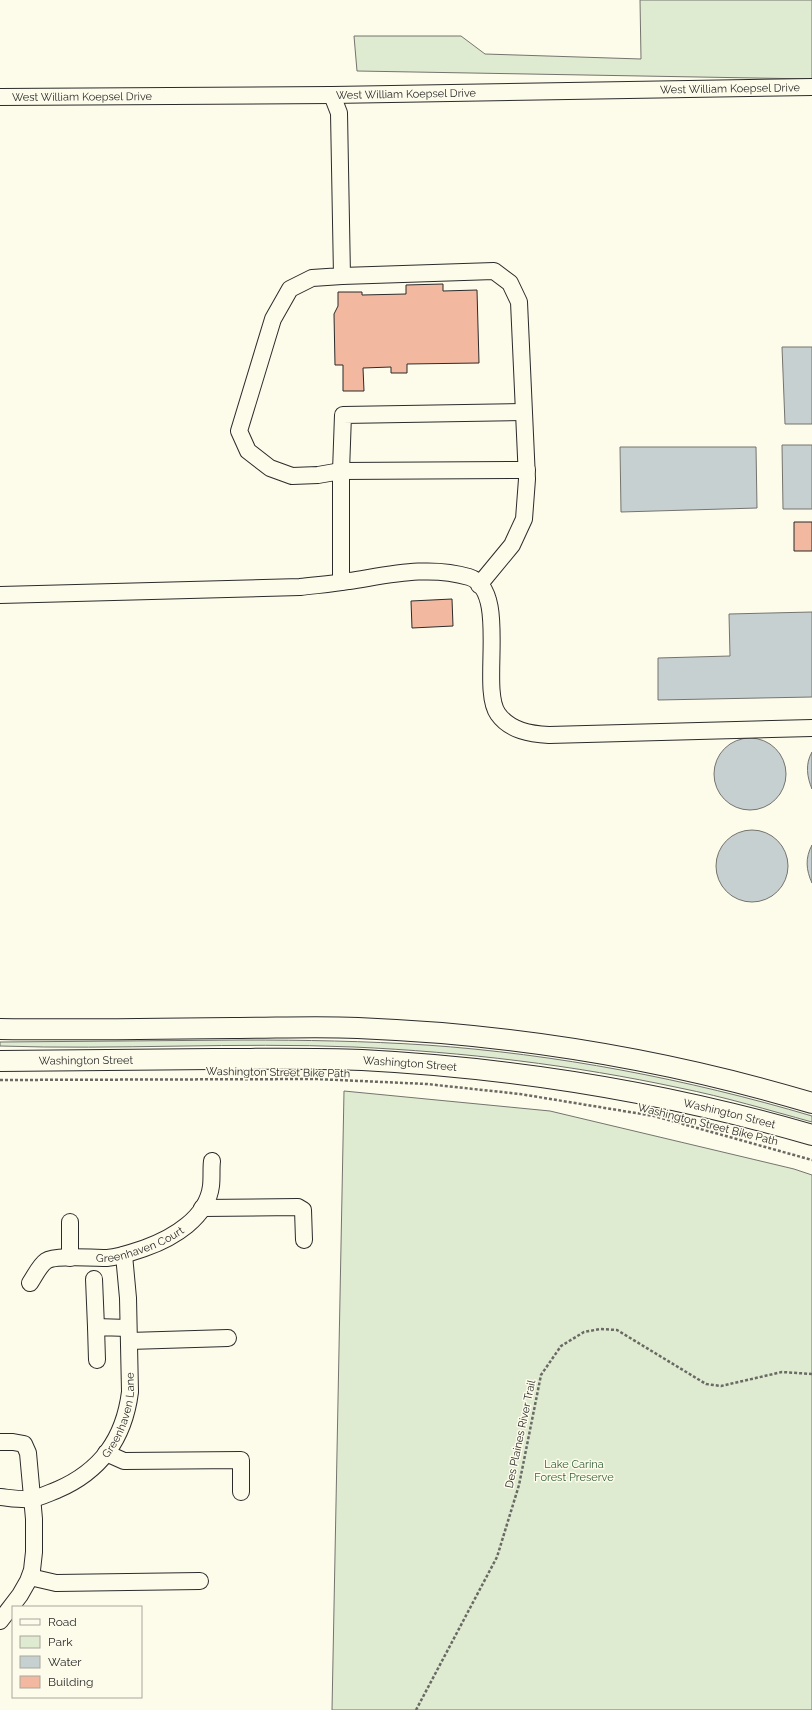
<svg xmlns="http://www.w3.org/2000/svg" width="812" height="1710" viewBox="0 0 812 1710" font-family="Raleway,sans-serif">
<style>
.green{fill:#deebd1;stroke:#74746e}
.water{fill:#c7d0d0;stroke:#74746e}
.building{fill:#f2b8a0;stroke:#2b2b2b}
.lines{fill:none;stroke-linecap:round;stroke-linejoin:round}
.minor-casing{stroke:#2b2b2b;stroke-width:18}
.major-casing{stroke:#2b2b2b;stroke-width:22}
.path{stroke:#6a6964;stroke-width:2.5;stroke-dasharray:3 2;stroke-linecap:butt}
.minor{stroke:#fdfbea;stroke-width:16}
.major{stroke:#fdfbea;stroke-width:20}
.labels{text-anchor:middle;stroke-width:3;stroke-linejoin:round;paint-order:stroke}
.street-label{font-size:11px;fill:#2b2b2b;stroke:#fdfbea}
.park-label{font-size:11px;fill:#34623c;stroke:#fdfbea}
</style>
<rect width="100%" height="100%" fill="#fdfbea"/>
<path class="green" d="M 640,0 L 812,0 L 812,79 L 357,71 L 354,36 L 461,36 L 485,54 L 641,59 Z
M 242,1040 C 304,1040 365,1041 426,1045 C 556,1054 687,1079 812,1116 L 812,1122 C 768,1110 725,1097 680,1088 C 573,1065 464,1052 354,1047 C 236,1042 118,1050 0,1046 L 0,1042 Z
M 344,1091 L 550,1111 L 794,1169 L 812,1175 L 812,1710 L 332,1710 Z"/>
<path class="water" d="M 782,347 L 812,347 L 812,424 L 785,424 Z
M 782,445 L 812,445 L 812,509 L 783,509 Z
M 620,447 L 756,447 L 757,508 L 621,512 Z
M 812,612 L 812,697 L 658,700 L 658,658 L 730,656 L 729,614 Z
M714 774a36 36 0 1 1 72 0a36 36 0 1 1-72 0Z
M 812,752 L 812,789 C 807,777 805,764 812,752 Z
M716 866a36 36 0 1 1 72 0a36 36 0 1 1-72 0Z
M 812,845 L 812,883 C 806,870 805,858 812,845 Z"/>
<path class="building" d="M 443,284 L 443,291 L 477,290 L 479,363 L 407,364 L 407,373 L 391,373 L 391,367 L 363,368 L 364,391 L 343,391 L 343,365 L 335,365 L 334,314 L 338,306 L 338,292 L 362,292 L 362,295 L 406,294 L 406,285 Z
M 794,522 L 812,522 L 812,551 L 794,551 Z
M 452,599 L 453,626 L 412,628 L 411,601 Z"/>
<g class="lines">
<defs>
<g id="minor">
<path d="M 332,95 L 339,113 L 342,276 L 312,278 L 290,289 L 273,319 L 239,431 L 248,451 L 270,468 L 292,476 L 318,475 L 341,471 L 341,582"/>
<path id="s1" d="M 0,97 L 332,95 L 812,87"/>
<path d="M 342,276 L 494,271 L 510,283 L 519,302 L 527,479 L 524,519 L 512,545 L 479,585"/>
<path d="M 523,412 L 343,415 L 341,471 L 527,470"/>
<path d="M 0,595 L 300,587 C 316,585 333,584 349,581 C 389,575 429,565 469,577 C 510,590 479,688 498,714 C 510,731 531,734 549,735 L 812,728"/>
<path d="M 202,1208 L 298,1207 L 303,1210 L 304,1240"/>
<path d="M 70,1222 L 70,1258"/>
<path d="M 94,1279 L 96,1327"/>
<path id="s2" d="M 30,1283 C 34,1277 40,1265 46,1261 C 55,1255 95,1258 107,1258 C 120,1257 133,1252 145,1248 C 173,1238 207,1218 211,1186 C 212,1178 211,1169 212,1161"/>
<path d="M 129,1341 L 228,1338"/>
<path d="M 97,1360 L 96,1327 L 128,1328"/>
<path d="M 0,1442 L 13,1442 L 24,1444 L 28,1453 L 34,1519 L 34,1552 L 32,1570 L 28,1581 L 20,1595 L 0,1621"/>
<path d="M 106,1453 L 124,1461 L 241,1460 L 241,1492"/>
<path id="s3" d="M 0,1497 C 10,1498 21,1500 31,1499 C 39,1498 49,1493 57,1490 C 101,1471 124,1439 130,1392 L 128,1298 L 124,1255"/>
<path d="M 30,1577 L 56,1583 L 200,1581"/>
</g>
<g id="major">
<path d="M 0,1029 C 78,1030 156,1029 235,1028 C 276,1028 317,1026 358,1028 C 511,1034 665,1059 812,1103"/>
<path id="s4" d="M 0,1061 C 71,1060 143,1060 214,1059 C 263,1059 313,1058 362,1060 C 515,1068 665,1092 812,1135"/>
</g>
</defs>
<use href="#minor" class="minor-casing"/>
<use href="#major" class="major-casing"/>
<path class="path" d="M 0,1080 L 316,1079 L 427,1084 L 520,1094 L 654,1116 L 812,1160
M 416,1710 L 497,1557 L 519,1485 L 541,1375 L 561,1346 L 584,1332 L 600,1329 L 617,1330 L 706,1384 L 721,1386 L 782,1372 L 812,1374"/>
<use href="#minor" class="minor"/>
<use href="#major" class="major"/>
</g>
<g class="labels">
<g class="street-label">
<text dy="4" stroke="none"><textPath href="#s1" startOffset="730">West William Koepsel Drive</textPath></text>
<text dy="4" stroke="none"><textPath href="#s1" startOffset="406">West William Koepsel Drive</textPath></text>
<text dy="4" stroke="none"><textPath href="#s1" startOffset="82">West William Koepsel Drive</textPath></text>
<text dy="4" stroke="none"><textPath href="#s4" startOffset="86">Washington Street</textPath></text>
<text dy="4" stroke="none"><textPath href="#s4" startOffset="410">Washington Street</textPath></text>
<text transform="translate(278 1072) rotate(1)" y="4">Washington Street Bike Path</text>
<text dy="4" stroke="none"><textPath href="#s4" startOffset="734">Washington Street</textPath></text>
<text transform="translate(708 1124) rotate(14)" y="4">Washington Street Bike Path</text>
<text dy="4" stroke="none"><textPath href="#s2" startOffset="124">Greenhaven Court</textPath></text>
<text dy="4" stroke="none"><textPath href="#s3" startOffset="162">Greenhaven Lane</textPath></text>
<text transform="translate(520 1434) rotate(-78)" y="4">Des Plaines River Trail</text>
</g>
<g class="park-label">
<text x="574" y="1468">Lake Carina<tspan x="574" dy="13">Forest Preserve</tspan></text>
</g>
</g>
<rect x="12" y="1606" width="130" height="92" fill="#fdfbea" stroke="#a9a89e"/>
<rect x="20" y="1619" width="20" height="6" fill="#fdfbea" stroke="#a9a89e"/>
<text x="48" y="1626" font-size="12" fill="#2b2b2b">Road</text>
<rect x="20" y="1636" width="20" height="12" fill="#deebd1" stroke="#a9a89e"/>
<text x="48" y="1646" font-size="12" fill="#2b2b2b">Park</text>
<rect x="20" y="1656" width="20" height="12" fill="#c7d0d0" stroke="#a9a89e"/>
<text x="48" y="1666" font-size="12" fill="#2b2b2b">Water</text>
<rect x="20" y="1676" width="20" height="12" fill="#f2b8a0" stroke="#a9a89e"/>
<text x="48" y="1686" font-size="12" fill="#2b2b2b">Building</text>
</svg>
